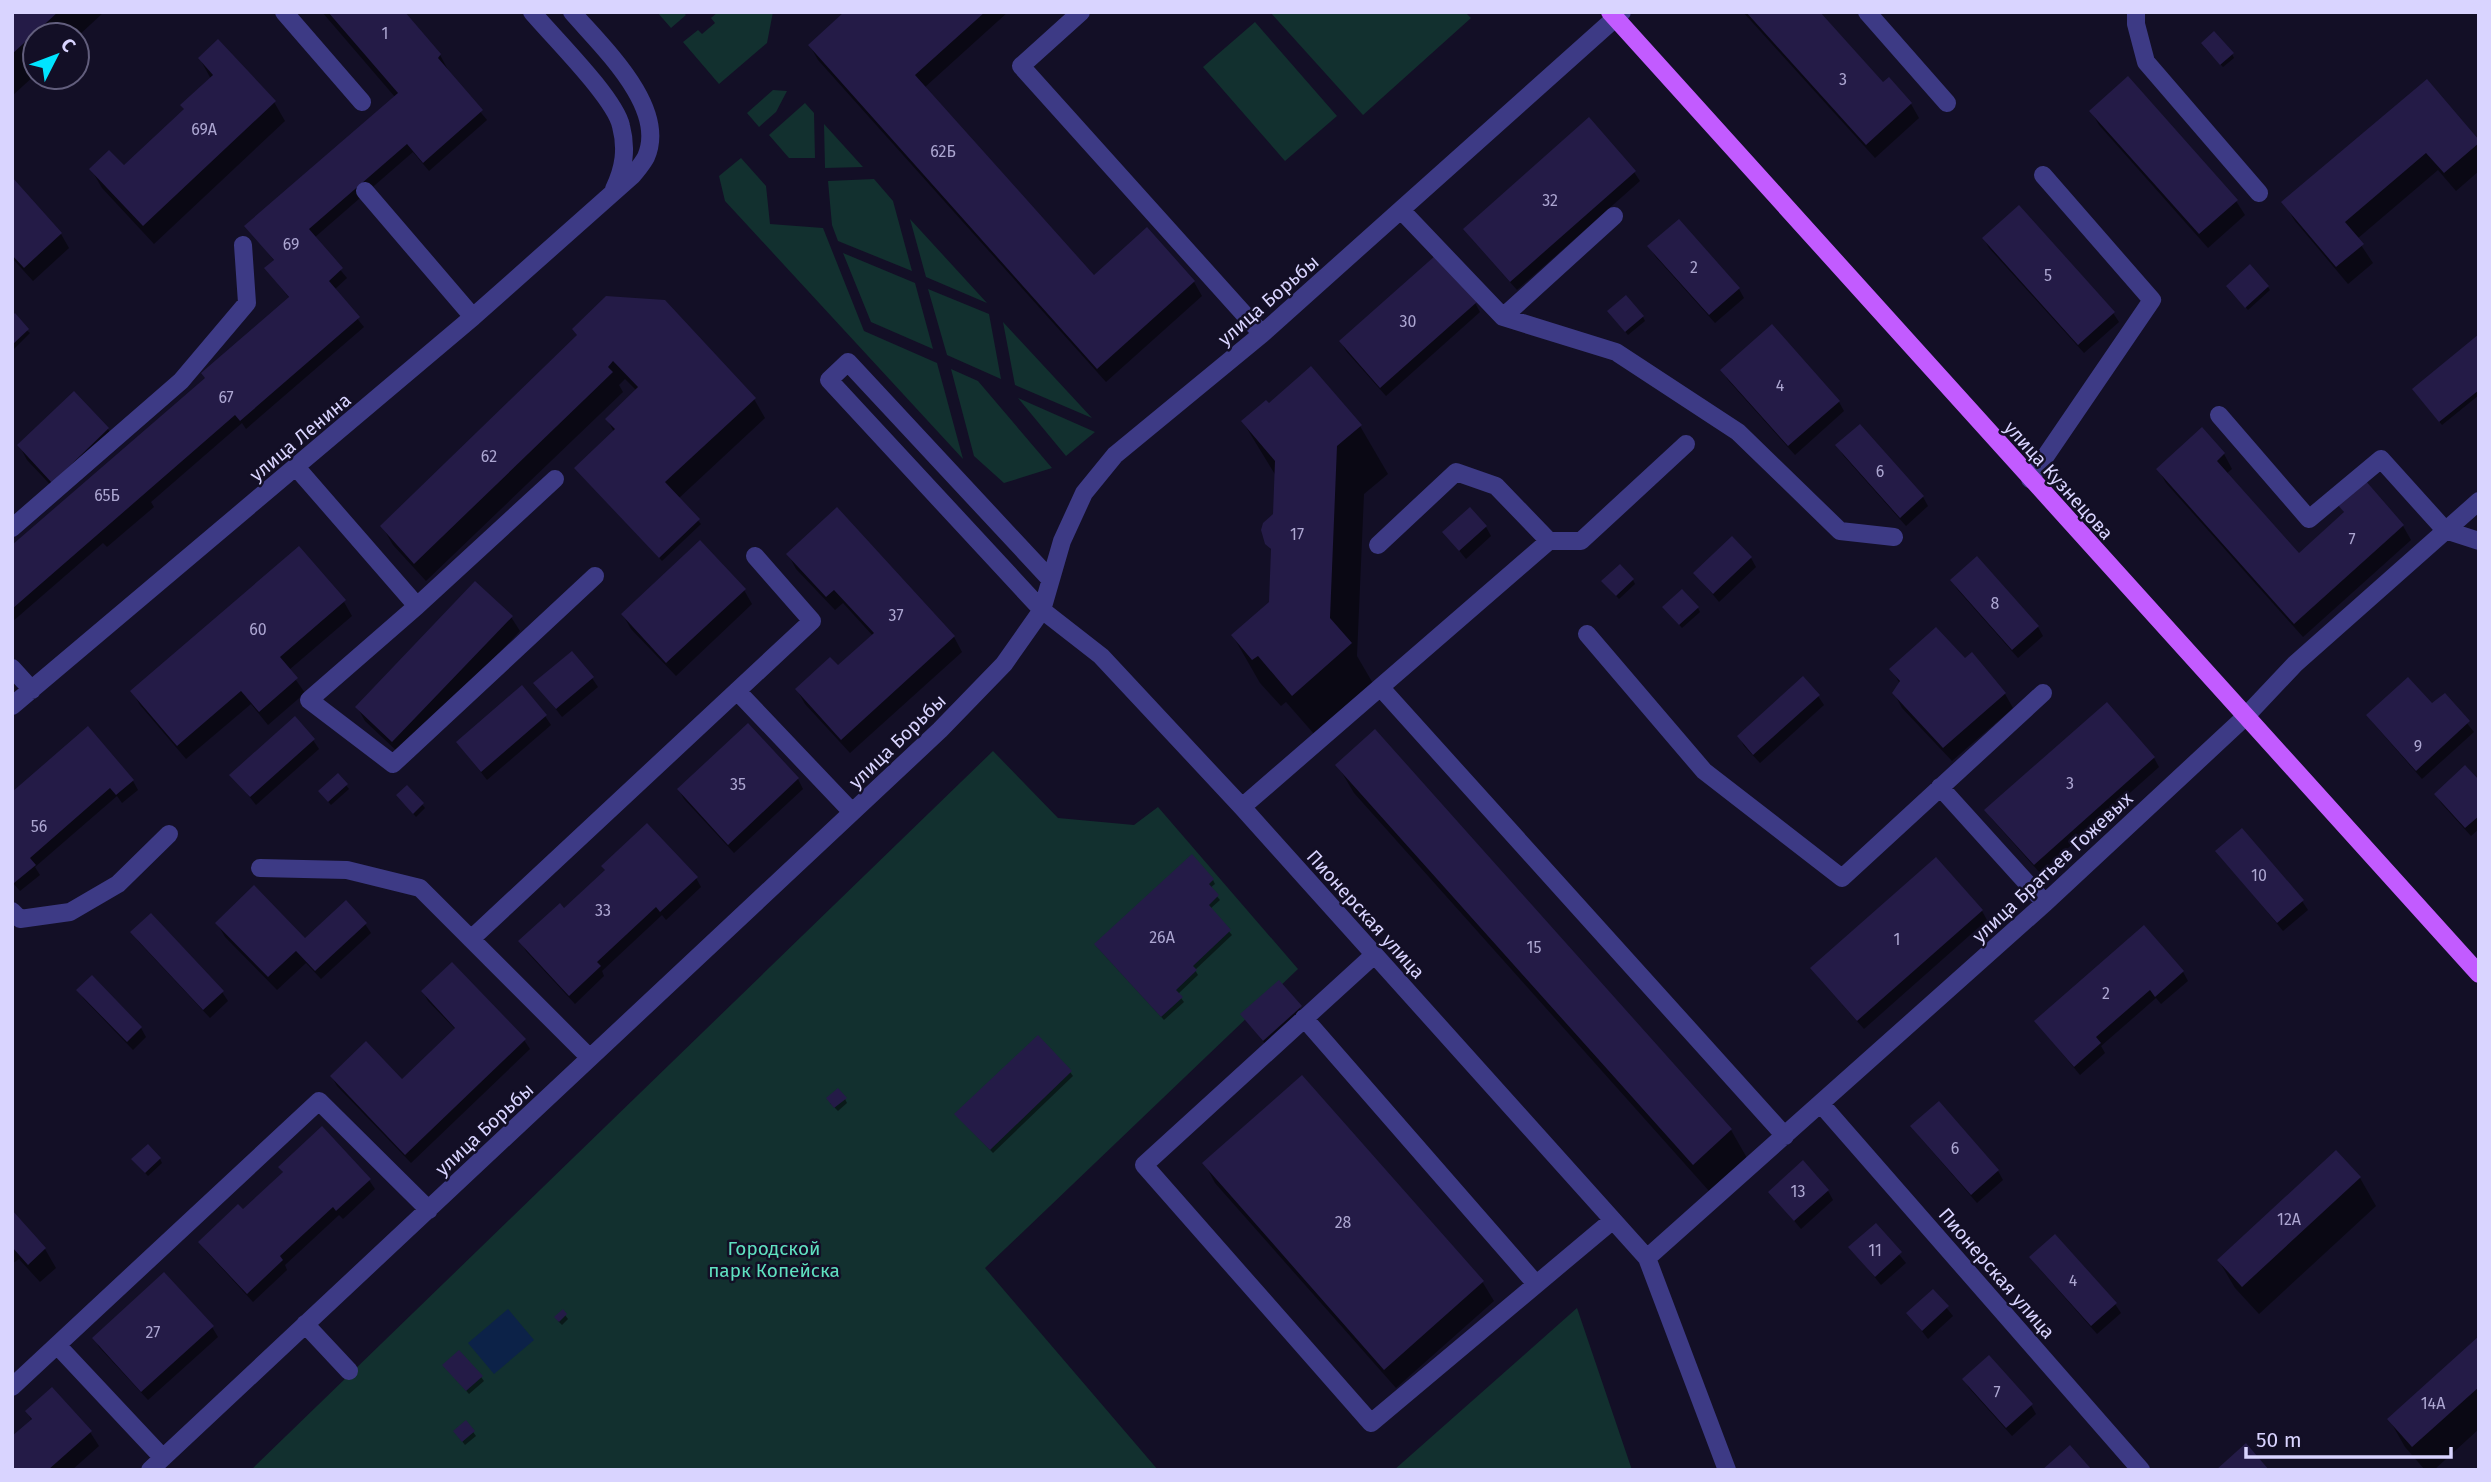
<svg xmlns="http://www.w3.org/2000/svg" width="2491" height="1482" viewBox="0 0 2491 1482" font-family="'Fira Sans',sans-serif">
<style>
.green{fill:#12302f}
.water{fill:#0c2248}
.shadow{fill:#0007}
.building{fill:#241b47}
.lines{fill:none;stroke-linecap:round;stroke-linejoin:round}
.minor{stroke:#3d3a85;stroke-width:18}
.major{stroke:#c25bff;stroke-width:18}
.labels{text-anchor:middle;stroke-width:5;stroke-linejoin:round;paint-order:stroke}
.number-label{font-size:16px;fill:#aca6d1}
.street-label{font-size:19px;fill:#d9d4ff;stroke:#130f26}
.park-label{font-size:19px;fill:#5fe0c0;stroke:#130f26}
</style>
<rect width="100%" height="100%" fill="#130f26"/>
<path class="green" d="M 657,12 L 683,12 L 686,15 L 671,28 Z
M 718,12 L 773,12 L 767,43 L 719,84 L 683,42 L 698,30 L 702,34 L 715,23 L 711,18 Z
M 1270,12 L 1465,12 L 1471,18 L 1363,115 Z
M 1255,22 L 1337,116 L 1285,161 L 1203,67 Z
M 773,90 L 787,91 L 776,112 L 759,127 L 747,113 Z
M 805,103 L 814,113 L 815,158 L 789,158 L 769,135 Z
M 824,124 L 863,167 L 825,168 Z
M 741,158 L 766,186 L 770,224 L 823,228 L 864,331 L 937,363 L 963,459 L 725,201 L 719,176 Z
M 874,179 L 893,201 L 912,271 L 838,241 L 832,225 L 828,181 Z
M 910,219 L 987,303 L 926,277 Z
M 843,253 L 915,283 L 933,349 L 871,322 Z
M 928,289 L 989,314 L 1001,379 L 947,355 Z
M 1003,322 L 1092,418 L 1015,385 Z
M 951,369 L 978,381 L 1052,468 L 1004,483 L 974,456 Z
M 1018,398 L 1095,432 L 1066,456 Z
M 993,751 L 1058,818 L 1134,825 L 1158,807 L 1298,969 L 985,1268 L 1158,1470 L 251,1470 Z
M 1577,1308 L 1632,1470 L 1394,1470 Z"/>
<path class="water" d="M 508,1309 L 534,1340 L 494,1374 L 468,1343 Z"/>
<path class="shadow" d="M 12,12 L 104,12 L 77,37 L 77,35 L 35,35 L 35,75 L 12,96 Z
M 322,12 L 402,12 L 440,55 L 453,79 L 487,120 L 429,171 L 413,152 L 314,238 L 347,278 L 334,290 L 364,327 L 246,429 L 242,423 L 151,502 L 154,507 L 107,547 L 103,543 L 12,622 L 12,547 L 206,379 L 290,299 L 266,269 L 275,262 L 247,226 L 395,97 Z
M 847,12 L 1008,12 L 924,88 L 1093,277 L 1147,229 L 1194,282 L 1202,296 L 1106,382 L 818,60 L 810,46 Z
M 1743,12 L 1818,12 L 1883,84 L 1911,104 L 1919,118 L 1875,158 Z
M 2205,48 L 2232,54 L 2234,58 L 2223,67 Z
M 200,59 L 274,102 L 285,121 L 154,244 L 102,188 L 91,169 L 124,168 L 185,110 L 211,79 Z
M 2426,81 L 2479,143 L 2479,171 L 2456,191 L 2438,170 L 2357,239 L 2373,263 L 2348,284 L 2295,221 L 2284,203 Z
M 2091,111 L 2236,201 L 2245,215 L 2208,248 L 2099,125 Z
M 1634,172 L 1640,181 L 1517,290 L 1471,238 L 1465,229 Z
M 12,180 L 61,234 L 69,248 L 33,281 L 12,258 Z
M 1984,239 L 2113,313 L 2119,322 L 2084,353 L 1989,248 Z
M 1650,247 L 1739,289 L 1744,298 L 1715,323 L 1655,256 Z
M 2268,287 L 2270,290 L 2248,310 L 2230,291 Z
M 1475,303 L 1480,312 L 1386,396 L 1346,351 L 1341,342 Z
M 1612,316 L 1643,317 L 1645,321 L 1628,335 Z
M 12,319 L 30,333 L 12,351 Z
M 2479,336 L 2479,395 L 2442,425 L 2416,393 Z
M 578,337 L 754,399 L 765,418 L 678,499 L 701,524 L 662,561 L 576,469 L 614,432 L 607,419 L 637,391 L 625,379 L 619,385 L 623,392 L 426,581 L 393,545 L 382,526 Z
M 1722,370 L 1839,402 L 1844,411 L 1795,455 L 1728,380 Z
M 74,393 L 108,429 L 116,444 L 61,496 L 27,460 L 19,445 Z
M 1243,422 L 1360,426 L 1388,474 L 1364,494 L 1357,656 L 1378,692 L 1321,742 L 1286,702 L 1281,706 L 1260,683 L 1233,636 L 1271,603 L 1273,553 L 1267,543 L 1275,515 L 1276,476 Z
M 1860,426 L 1923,497 L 1928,506 L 1906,526 L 1843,455 L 1838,446 Z
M 2202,430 L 2224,454 L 2232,469 L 2226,474 L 2299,555 L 2345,514 L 2340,504 L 2403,526 L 2411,540 L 2303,637 L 2166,483 L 2158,469 Z
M 837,510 L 954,637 L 962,652 L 850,753 L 805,704 L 797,690 L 838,668 L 873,636 L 843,603 L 835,610 L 796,569 L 788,554 Z
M 1486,527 L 1491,536 L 1466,559 L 1444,532 Z
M 1751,558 L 1756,567 L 1719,602 L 1695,573 Z
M 1977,558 L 2038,627 L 2043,636 L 2018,658 L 1957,589 L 1952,580 Z
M 1633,580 L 1635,584 L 1619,599 L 1606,585 Z
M 744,590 L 752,604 L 676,676 L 631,629 L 623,615 Z
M 344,602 L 352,616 L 289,670 L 305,693 L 268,725 L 251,704 L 186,759 L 140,705 L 132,691 Z
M 1698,608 L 1700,612 L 1682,628 L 1667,611 Z
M 511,617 L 520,631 L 401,755 L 365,721 L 357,707 Z
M 1892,670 L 2005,694 L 2013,708 L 1952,761 L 1902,708 L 1894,693 L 1900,684 Z
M 592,678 L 598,687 L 562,717 L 536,684 Z
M 1818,696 L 1824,705 L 1760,763 L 1744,746 L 1739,736 Z
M 2445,696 L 2474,732 L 2422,779 L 2374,724 L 2368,715 L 2432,705 Z
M 2106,704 L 2154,758 L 2159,767 L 2040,873 L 1992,819 L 1987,810 Z
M 545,716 L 551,725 L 487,780 L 458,743 Z
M 748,726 L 798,779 L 803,789 L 734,853 L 684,799 L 679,790 Z
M 1375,732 L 1731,1130 L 1747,1158 L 1709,1191 L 1354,793 L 1338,766 Z
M 313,740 L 319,749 L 256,805 L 232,775 Z
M 338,775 L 349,789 L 331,805 L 322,795 Z
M 133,781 L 138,790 L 122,803 L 117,796 L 35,867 L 40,875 L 20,891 L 12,882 L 12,794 Z
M 2479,783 L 2479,829 L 2471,836 L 2441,803 L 2436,794 Z
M 407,787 L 425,808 L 416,817 L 398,796 Z
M 2217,851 L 2302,901 L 2308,910 L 2283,931 Z
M 696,878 L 701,887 L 666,920 L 662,915 L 602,971 L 604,976 L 575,1004 L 526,951 L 521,942 Z
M 1213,880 L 1215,884 L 1210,888 L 1220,900 L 1210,909 L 1232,935 L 1195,970 L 1198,975 L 1178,994 L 1184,1002 L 1164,1020 L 1098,948 Z
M 1982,911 L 1987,920 L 1864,1029 L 1818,977 L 1813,968 Z
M 217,923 L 306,942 L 365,924 L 371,933 L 321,979 L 306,963 L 277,990 L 225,937 Z
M 133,932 L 222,992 L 228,1001 L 210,1018 L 138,941 Z
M 2183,972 L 2188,981 L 2161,1004 L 2156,998 L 2101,1046 L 2105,1053 L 2080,1075 L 2036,1022 Z
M 1279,983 L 1306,1016 L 1269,1049 L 1242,1014 Z
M 78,990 L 141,1028 L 146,1037 L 133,1050 L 84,999 Z
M 423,992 L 524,1040 L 530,1049 L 411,1163 L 337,1086 L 332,1077 L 402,1081 L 456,1030 L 428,1001 Z
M 1070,1072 L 1073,1076 L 993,1153 L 959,1118 Z
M 1302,1078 L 1483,1283 L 1494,1301 L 1396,1388 L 1215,1183 L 1205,1164 Z
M 845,1099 L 847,1103 L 838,1111 L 830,1103 Z
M 1912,1126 L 1998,1171 L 2003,1180 L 1977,1203 L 1918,1135 Z
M 2336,1153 L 2360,1178 L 2376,1206 L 2259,1314 L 2235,1288 L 2219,1261 Z
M 160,1159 L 162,1163 L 148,1176 L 136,1163 Z
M 280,1167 L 369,1180 L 375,1189 L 343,1219 L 339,1215 L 285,1265 L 287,1270 L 253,1302 L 206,1251 L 200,1242 L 243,1212 L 284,1174 Z
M 1828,1191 L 1833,1200 L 1801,1229 L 1770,1192 Z
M 12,1213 L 45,1249 L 56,1268 L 40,1282 L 19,1259 L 12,1264 Z
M 1875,1225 L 1906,1263 L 1881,1285 L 1851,1248 Z
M 2031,1257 L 2115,1304 L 2121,1313 L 2097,1334 L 2037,1266 Z
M 1933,1291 L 1953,1316 L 1928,1339 L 1908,1313 Z
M 562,1311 L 568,1319 L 562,1325 L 558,1321 Z
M 212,1327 L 218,1337 L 148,1400 L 99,1347 L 94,1338 Z
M 2479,1338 L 2479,1429 L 2434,1470 L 2425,1470 L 2405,1447 L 2389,1419 Z
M 447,1369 L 481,1377 L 484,1381 L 469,1394 Z
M 1964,1379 L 2031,1405 L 2036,1414 L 2012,1436 L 1969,1388 Z
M 27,1412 L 90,1432 L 99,1446 L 72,1470 L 12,1470 L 32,1421 Z
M 466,1422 L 476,1436 L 465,1445 L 457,1435 Z"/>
<path class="building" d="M 12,12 L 58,12 L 12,54 Z
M 328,12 L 405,12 L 441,54 L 438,58 L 483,110 L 423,163 L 407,144 L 309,229 L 343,268 L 329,281 L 360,317 L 240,421 L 235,415 L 12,609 L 12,545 L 205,378 L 201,373 L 289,297 L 264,268 L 274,260 L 244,226 L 398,93 Z
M 844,12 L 985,12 L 915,75 L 1094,275 L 1147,227 L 1195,281 L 1097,369 L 808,45 Z
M 1746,12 L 1820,12 L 1883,82 L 1889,77 L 1912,103 L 1866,145 Z
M 2214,31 L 2234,53 L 2220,65 L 2201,43 Z
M 218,39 L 276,101 L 143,226 L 89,169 L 109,150 L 124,165 L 184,109 L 180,105 L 213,75 L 198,58 Z
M 2128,76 L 2238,200 L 2199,234 L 2089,111 Z
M 2427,79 L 2479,140 L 2479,143 L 2444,173 L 2426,153 L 2345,222 L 2364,244 L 2336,267 L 2281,202 Z
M 1589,117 L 1636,171 L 1510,282 L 1463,229 Z
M 12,177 L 62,233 L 24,268 L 12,255 Z
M 2019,205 L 2115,312 L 2078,345 L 1982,238 Z
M 1679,219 L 1740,288 L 1709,315 L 1647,246 Z
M 1436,255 L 1477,302 L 1380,388 L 1339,341 Z
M 2250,264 L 2269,286 L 2245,308 L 2226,286 Z
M 1626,295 L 1644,316 L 1625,332 L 1607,311 Z
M 606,296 L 665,300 L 756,398 L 665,482 L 700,519 L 659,558 L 574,468 L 615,429 L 605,419 L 638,387 L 613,361 L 608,367 L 613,372 L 414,564 L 380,526 L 577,335 L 572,329 Z
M 15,313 L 29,329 L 12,345 L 12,316 Z
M 1772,324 L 1840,401 L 1788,446 L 1720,370 Z
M 2479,334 L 2479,390 L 2439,422 L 2412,389 Z
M 1311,366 L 1362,425 L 1337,446 L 1330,618 L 1352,643 L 1292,696 L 1258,656 L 1252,660 L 1231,635 L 1269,602 L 1271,549 L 1265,544 L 1261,530 L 1263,523 L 1273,514 L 1275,461 L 1241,421 L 1266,400 L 1269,403 Z
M 74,391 L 109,428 L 52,483 L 17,445 Z
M 1860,424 L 1924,496 L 1900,518 L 1835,445 Z
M 2202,427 L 2225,453 L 2217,461 L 2299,553 L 2344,512 L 2337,504 L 2365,480 L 2404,525 L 2294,624 L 2156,469 Z
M 837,507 L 955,636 L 841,740 L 795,689 L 830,657 L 838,665 L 874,633 L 834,590 L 826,597 L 786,554 Z
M 1470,507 L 1487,526 L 1459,551 L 1442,532 Z
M 1732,536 L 1752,557 L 1713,594 L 1693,573 Z
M 700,540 L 746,589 L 666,663 L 621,614 Z
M 299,546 L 346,600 L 280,657 L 298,678 L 259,712 L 241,691 L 177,746 L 130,691 Z
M 1977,556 L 2039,626 L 2012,650 L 1950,580 Z
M 1620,564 L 1634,579 L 1616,596 L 1601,581 Z
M 475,581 L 513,616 L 392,742 L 355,707 Z
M 1682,589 L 1699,607 L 1679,625 L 1662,607 Z
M 1936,627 L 1965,658 L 1972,652 L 2006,693 L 1943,748 L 1892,693 L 1900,681 L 1889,669 Z
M 572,651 L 594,677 L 556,709 L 533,683 Z
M 1803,676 L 1820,695 L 1753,755 L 1737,736 Z
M 2408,677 L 2432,703 L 2445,693 L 2470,721 L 2416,771 L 2366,715 Z
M 522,685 L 547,715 L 481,772 L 456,742 Z
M 2107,702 L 2155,757 L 2034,865 L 1984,810 Z
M 295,716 L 315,739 L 250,797 L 229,775 Z
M 748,723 L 799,778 L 728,845 L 677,789 Z
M 88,726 L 134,780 L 116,795 L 110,788 L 30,858 L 36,865 L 14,883 L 12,792 Z
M 1375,729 L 1732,1129 L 1693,1165 L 1335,765 Z
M 2465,765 L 2479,780 L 2479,816 L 2465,828 L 2434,794 Z
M 338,773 L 348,784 L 328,802 L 318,791 Z
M 407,785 L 424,803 L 413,814 L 396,795 Z
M 647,823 L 698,877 L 660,912 L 656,907 L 597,962 L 601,966 L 569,996 L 518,941 L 560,903 L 564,908 L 605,870 L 601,866 Z
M 2242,828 L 2304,900 L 2277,923 L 2215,851 Z
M 1192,854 L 1214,879 L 1209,884 L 1219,895 L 1209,905 L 1231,930 L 1193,966 L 1197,970 L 1176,990 L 1183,997 L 1161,1017 L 1094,944 Z
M 1936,857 L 1983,910 L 1857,1021 L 1810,968 Z
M 254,885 L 305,938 L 346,900 L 367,923 L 315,971 L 296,951 L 268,977 L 215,923 Z
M 151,913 L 224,991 L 203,1010 L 130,932 Z
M 2144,925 L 2184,971 L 2155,997 L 2150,990 L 2096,1037 L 2101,1043 L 2074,1067 L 2034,1021 Z
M 452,962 L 526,1039 L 405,1155 L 330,1076 L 366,1041 L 402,1079 L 455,1028 L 421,991 Z
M 92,975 L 142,1027 L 127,1042 L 76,990 Z
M 1279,980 L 1302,1006 L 1263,1041 L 1240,1014 Z
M 1038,1035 L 1072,1071 L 990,1150 L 954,1114 Z
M 1302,1075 L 1484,1281 L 1384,1370 L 1202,1163 Z
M 838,1088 L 847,1098 L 834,1108 L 826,1098 Z
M 1939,1101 L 1999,1170 L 1971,1195 L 1910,1126 Z
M 322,1126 L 371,1179 L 336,1211 L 333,1207 L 280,1256 L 283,1260 L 247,1294 L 198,1242 L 238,1204 L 243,1209 L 283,1172 L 278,1167 Z
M 148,1144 L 161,1158 L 145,1173 L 131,1159 Z
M 2336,1150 L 2361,1177 L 2242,1287 L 2217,1260 Z
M 1803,1160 L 1829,1190 L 1794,1221 L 1768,1192 Z
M 12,1210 L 46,1248 L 28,1265 L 12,1247 Z
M 1876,1223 L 1902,1252 L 1875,1277 L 1848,1247 Z
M 2055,1234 L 2117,1303 L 2091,1326 L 2029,1257 Z
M 164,1272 L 214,1326 L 141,1392 L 92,1338 Z
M 1933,1289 L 1949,1306 L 1922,1331 L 1906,1313 Z
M 563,1309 L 567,1314 L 559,1322 L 554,1317 Z
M 2479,1336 L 2479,1387 L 2412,1447 L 2387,1419 Z
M 459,1350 L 483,1376 L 466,1391 L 442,1365 Z
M 1989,1355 L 2033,1404 L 2006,1428 L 1962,1379 Z
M 52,1387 L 92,1431 L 48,1470 L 12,1470 L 12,1436 L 32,1419 L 25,1411 Z
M 466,1420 L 475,1431 L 462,1442 L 453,1431 Z
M 2246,1443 L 2269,1470 L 2216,1470 Z
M 2070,1445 L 2092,1470 L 2042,1470 Z"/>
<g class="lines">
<path class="minor" d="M 284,12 L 362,102
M 532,12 C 553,37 615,98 621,126 C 627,149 624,168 614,189
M 1081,12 L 1021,66 L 1262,334
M 1867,12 L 1947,103
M 2136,12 L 2136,24 L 2146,62 L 2259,193
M 365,191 L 473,317
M 1401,210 L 1503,317 L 1616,352 L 1738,432 L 1840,531 L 1894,537
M 1503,317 L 1614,216
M 2219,415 L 2309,519 L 2381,459 L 2445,530 L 2479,541
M 296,467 L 417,606 L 309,700 L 393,764 L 595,576
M 2030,479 L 2152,300 L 2043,175
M 12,528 L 181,381 L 247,303 L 243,245
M 1378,545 L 1456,472 L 1496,486 L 1549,541
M 1050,579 L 848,362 L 829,380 L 1042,610 L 1101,656 L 1242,807 L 1647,1258 L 1727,1470
M 417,606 L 555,479
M 1587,634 L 1704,771 L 1842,878 L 2043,693
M 12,668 L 32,690
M 1381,688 L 1785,1136
M 737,691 L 852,812
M 12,706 L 473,317 L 633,175 C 637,170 643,163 646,157 C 668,107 601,46 572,12
M 1940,787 L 2045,903
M 1242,807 L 1549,541 L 1581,541 L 1686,444
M 260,868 L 347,870 L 420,888 L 590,1058
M 12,911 L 20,919 L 70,912 L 118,884 L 169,834
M 471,939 L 812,621 L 755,556
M 1374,955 L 1144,1165 L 1371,1423 L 1613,1220
M 1304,1018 L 1536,1284
M 1821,1104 L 2141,1470
M 1647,1258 L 2045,903 L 2245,717 L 2295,664 L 2479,501
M 305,1324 L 349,1371
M 57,1345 L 163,1458
M 12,1387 L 319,1101 L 429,1210
M 150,1470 L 940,730 L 1004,664 L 1042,610 L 1062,541 L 1084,493 L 1115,455 L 1262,334 L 1622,12"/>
<path class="major" d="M 1610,12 L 2479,974"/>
</g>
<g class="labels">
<g class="number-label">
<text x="385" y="39">1</text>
<text x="1843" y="85">3</text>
<text x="204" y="135">69А</text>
<text x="943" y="157">62Б</text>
<text x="1550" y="206">32</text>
<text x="291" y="250">69</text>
<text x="1694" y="273">2</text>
<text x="2048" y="281">5</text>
<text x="1408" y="327">30</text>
<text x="1780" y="391">4</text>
<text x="226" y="403">67</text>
<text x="489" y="462">62</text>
<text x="1880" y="477">6</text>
<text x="107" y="501">65Б</text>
<text x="1297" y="540">17</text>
<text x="2352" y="545">7</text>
<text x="1995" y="609">8</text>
<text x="896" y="621">37</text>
<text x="258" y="635">60</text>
<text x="2418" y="752">9</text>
<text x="2070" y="789">3</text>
<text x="738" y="790">35</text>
<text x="39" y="832">56</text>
<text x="2259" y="881">10</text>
<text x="603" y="916">33</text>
<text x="1162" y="943">26А</text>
<text x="1897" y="945">1</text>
<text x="1534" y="953">15</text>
<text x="2106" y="999">2</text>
<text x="1955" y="1154">6</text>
<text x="1798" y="1197">13</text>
<text x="2289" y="1225">12А</text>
<text x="1343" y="1228">28</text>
<text x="1875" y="1256">11</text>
<text x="2073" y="1286">4</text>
<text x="153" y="1338">27</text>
<text x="1997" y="1398">7</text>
<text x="2433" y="1409">14А</text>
</g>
<g class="street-label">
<text transform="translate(1268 300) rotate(-41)" y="7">улица Борьбы</text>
<text transform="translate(300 437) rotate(-40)" y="7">улица Ленина</text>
<text transform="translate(2059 480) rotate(48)" y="7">улица Кузнецова</text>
<text transform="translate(897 741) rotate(-44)" y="7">улица Борьбы</text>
<text transform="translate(2052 867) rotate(-43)" y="7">улица Братьев Гожевых</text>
<text transform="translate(1366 914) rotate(48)" y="7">Пионерская улица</text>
<text transform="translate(484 1129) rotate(-43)" y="7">улица Борьбы</text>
<text transform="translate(1997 1273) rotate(49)" y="7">Пионерская улица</text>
</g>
<g class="park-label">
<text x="774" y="1255">Городской<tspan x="774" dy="22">парк Копейска</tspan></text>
</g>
</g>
<rect width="2491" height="1482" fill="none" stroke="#d9d4ff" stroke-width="28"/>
<g transform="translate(56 56) rotate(48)"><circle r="33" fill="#130f26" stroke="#625e7d" stroke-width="2"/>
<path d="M0-5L12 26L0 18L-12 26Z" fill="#00e5ff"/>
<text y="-10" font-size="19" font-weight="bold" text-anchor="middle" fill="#d9d4ff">С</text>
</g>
<path d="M2246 1447v10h205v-10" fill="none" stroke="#d9d4ff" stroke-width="3.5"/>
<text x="2256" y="1447" font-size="21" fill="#d9d4ff" stroke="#130f26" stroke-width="5" paint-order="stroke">50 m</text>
</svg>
